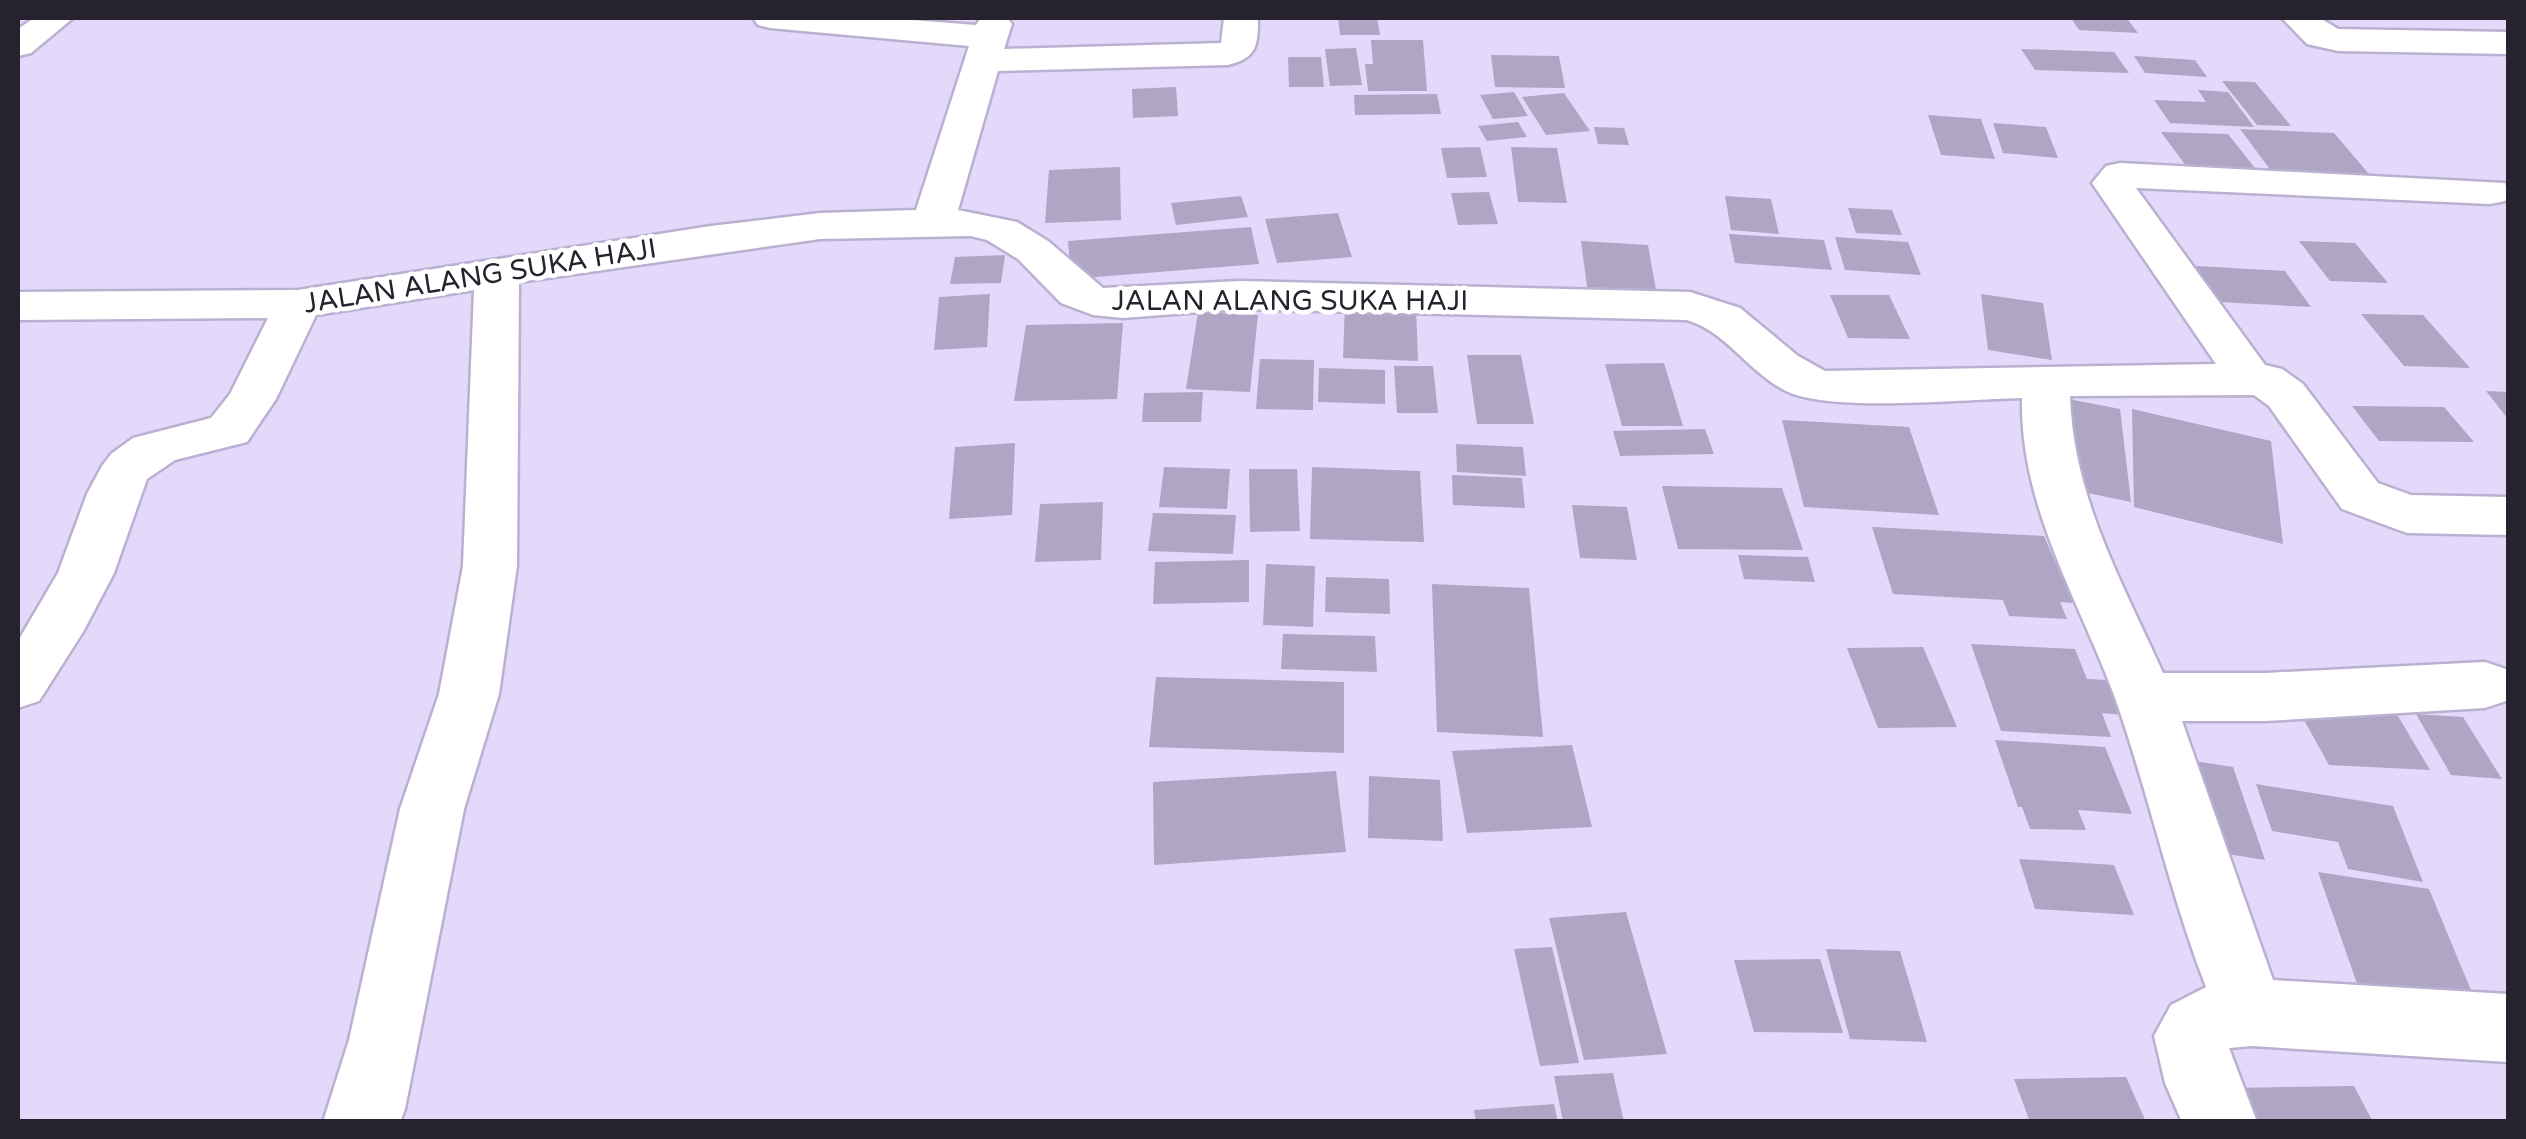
<svg xmlns="http://www.w3.org/2000/svg" width="2526" height="1139" viewBox="0 0 2526 1139" font-family="'Varela Round',sans-serif">
<style>
.building{fill:#afa5c5}
.lines{fill:none;stroke-linecap:round;stroke-linejoin:round}
.minor-casing{stroke:#bab0d0;stroke-width:5}
.minor{fill:#fff;fill-rule:evenodd}
.labels{text-anchor:middle;stroke-width:9;stroke-linejoin:round;paint-order:stroke}
.street-label{font-size:28px;fill:#26222e;stroke:#fff}
</style>
<rect width="100%" height="100%" fill="#e4d9fb"/>
<path class="building" d="M 1338,18 L 1377,18 L 1380,35 L 1340,35 Z
M 2071,18 L 2128,20 L 2138,33 L 2079,30 Z
M 1371,40 L 1423,40 L 1427,91 L 1368,91 L 1365,64 L 1373,64 Z
M 1356,48 L 1362,85 L 1330,86 L 1325,49 Z
M 2021,49 L 2114,52 L 2129,73 L 2035,70 Z
M 1491,55 L 1559,56 L 1565,88 L 1495,87 Z
M 2134,56 L 2195,60 L 2207,77 L 2145,73 Z
M 1288,57 L 1321,57 L 1324,87 L 1289,87 Z
M 2222,81 L 2255,82 L 2291,126 L 2257,125 Z
M 1176,87 L 1178,116 L 1133,118 L 1132,89 Z
M 2198,90 L 2228,92 L 2254,127 L 2170,123 L 2154,100 L 2206,102 Z
M 1514,92 L 1528,116 L 1493,119 L 1480,95 Z
M 1564,93 L 1590,131 L 1546,135 L 1522,97 Z
M 1437,94 L 1441,114 L 1355,115 L 1354,95 Z
M 1928,115 L 1981,119 L 1995,159 L 1941,155 Z
M 1518,122 L 1527,137 L 1487,141 L 1478,126 Z
M 1993,123 L 2046,127 L 2058,158 L 2003,153 Z
M 1594,127 L 1624,128 L 1629,145 L 1598,144 Z
M 2240,129 L 2334,133 L 2375,181 L 2275,176 Z
M 2161,132 L 2228,134 L 2255,168 L 2187,167 Z
M 1480,147 L 1487,177 L 1447,178 L 1441,148 Z
M 1511,147 L 1557,148 L 1567,203 L 1518,202 Z
M 1120,167 L 1121,220 L 1045,223 L 1049,170 Z
M 1489,192 L 1498,224 L 1458,225 L 1451,193 Z
M 1241,196 L 1248,217 L 1176,225 L 1171,203 Z
M 1725,196 L 1771,199 L 1779,234 L 1731,230 Z
M 1848,208 L 1892,210 L 1902,235 L 1856,233 Z
M 1338,213 L 1352,257 L 1277,263 L 1265,219 Z
M 1251,227 L 1259,264 L 1071,279 L 1068,241 Z
M 1729,234 L 1824,240 L 1832,270 L 1735,263 Z
M 1835,237 L 1908,242 L 1921,275 L 1845,270 Z
M 1581,241 L 1648,245 L 1656,290 L 1587,287 Z
M 2299,241 L 2355,243 L 2388,283 L 2330,281 Z
M 1005,255 L 1001,283 L 950,284 L 955,257 Z
M 2179,265 L 2285,271 L 2311,307 L 2201,301 Z
M 990,294 L 987,347 L 934,350 L 939,297 Z
M 1981,294 L 2043,303 L 2052,360 L 1988,350 Z
M 1830,295 L 1889,295 L 1910,339 L 1848,338 Z
M 1345,304 L 1416,307 L 1418,361 L 1343,358 Z
M 1198,312 L 1258,315 L 1250,392 L 1186,389 Z
M 2361,314 L 2423,315 L 2470,368 L 2404,366 Z
M 1123,323 L 1117,399 L 1014,401 L 1026,325 Z
M 1467,355 L 1521,355 L 1534,424 L 1477,424 Z
M 1260,359 L 1314,360 L 1313,410 L 1256,409 Z
M 1664,363 L 1683,426 L 1622,426 L 1605,364 Z
M 1394,366 L 1433,366 L 1438,413 L 1397,413 Z
M 1319,368 L 1385,370 L 1385,404 L 1318,402 Z
M 2486,391 L 2508,392 L 2508,419 Z
M 1203,392 L 1201,422 L 1142,422 L 1144,393 Z
M 2058,397 L 2120,409 L 2131,502 L 2064,488 Z
M 2352,406 L 2444,407 L 2474,442 L 2379,441 Z
M 2132,409 L 2271,441 L 2283,544 L 2134,507 Z
M 1782,420 L 1909,427 L 1939,515 L 1804,507 Z
M 1705,429 L 1714,454 L 1620,456 L 1613,431 Z
M 1015,443 L 1012,515 L 949,519 L 955,447 Z
M 1456,444 L 1523,447 L 1526,476 L 1457,472 Z
M 1164,467 L 1230,469 L 1227,509 L 1159,507 Z
M 1312,467 L 1420,471 L 1424,542 L 1310,539 Z
M 1249,469 L 1297,469 L 1300,531 L 1250,532 Z
M 1452,475 L 1522,478 L 1525,508 L 1453,505 Z
M 1662,486 L 1782,488 L 1803,550 L 1678,549 Z
M 1103,502 L 1101,560 L 1035,562 L 1040,504 Z
M 1572,505 L 1627,507 L 1637,560 L 1580,558 Z
M 1153,513 L 1236,515 L 1233,554 L 1148,551 Z
M 1872,527 L 2044,536 L 2073,603 L 2060,602 L 2067,619 L 2009,616 L 2003,600 L 1893,594 Z
M 1738,555 L 1808,557 L 1815,582 L 1744,579 Z
M 1249,560 L 1249,602 L 1153,604 L 1155,562 Z
M 1266,564 L 1315,566 L 1313,627 L 1263,625 Z
M 1326,577 L 1389,579 L 1390,614 L 1325,612 Z
M 1432,584 L 1529,588 L 1543,737 L 1437,732 Z
M 1283,634 L 1375,636 L 1377,672 L 1281,669 Z
M 1971,644 L 2075,649 L 2087,679 L 2108,680 L 2124,715 L 2102,713 L 2111,737 L 2001,731 Z
M 1923,647 L 1957,727 L 1878,728 L 1847,648 Z
M 1156,677 L 1344,682 L 1344,753 L 1149,747 Z
M 2294,702 L 2392,706 L 2430,770 L 2329,765 Z
M 2416,714 L 2463,717 L 2502,779 L 2451,775 Z
M 1995,740 L 2105,747 L 2132,814 L 2078,810 L 2086,830 L 2030,829 L 2022,807 L 2018,807 Z
M 1572,745 L 1592,827 L 1467,833 L 1452,751 Z
M 2168,757 L 2233,767 L 2265,860 L 2196,849 Z
M 1336,771 L 1346,852 L 1154,865 L 1153,782 Z
M 1369,776 L 1440,780 L 1443,841 L 1368,838 Z
M 2256,784 L 2393,806 L 2423,882 L 2348,869 L 2338,842 L 2272,831 Z
M 2019,859 L 2114,865 L 2134,915 L 2035,909 Z
M 2318,872 L 2429,889 L 2480,1012 L 2360,992 Z
M 1626,912 L 1667,1054 L 1584,1060 L 1549,918 Z
M 1552,947 L 1579,1063 L 1540,1066 L 1514,949 Z
M 1826,949 L 1900,951 L 1927,1042 L 1850,1039 Z
M 1820,959 L 1843,1033 L 1754,1032 L 1734,960 Z
M 1613,1073 L 1624,1122 L 1563,1122 L 1554,1076 Z
M 2126,1077 L 2146,1122 L 2030,1122 L 2014,1079 Z
M 2354,1086 L 2373,1122 L 2247,1122 L 2231,1088 Z
M 1554,1104 L 1558,1122 L 1476,1122 L 1474,1110 Z"/>
<g class="lines">
<defs>
<path id="minor" d="M 34,18 L 73,18 L 31,53 L 18,56 L 18,29 Z
M 753,18 L 887,18 L 976,25 L 981,18 L 1007,18 L 1012,24 L 1004,49 L 1221,43 L 1224,18 L 1258,18 C 1258,45 1257,58 1228,65 L 998,71 L 958,210 L 1017,222 L 1048,241 L 1103,288 L 1239,281 L 1690,292 L 1740,308 L 1798,356 L 1825,371 L 2216,364 L 2092,183 L 2106,166 L 2120,163 L 2505,183 L 2508,195 L 2505,201 L 2490,204 L 2136,188 L 2265,365 L 2282,369 L 2303,384 L 2378,483 L 2411,495 L 2508,497 L 2508,535 L 2407,533 L 2342,509 L 2269,406 L 2254,395 L 2070,396 C 2073,497 2123,584 2163,673 L 2265,673 L 2485,662 L 2506,669 L 2506,701 L 2485,708 L 2265,721 L 2182,721 L 2273,980 L 2508,994 L 2508,1062 L 2252,1046 L 2229,1048 L 2257,1122 L 2182,1122 L 2165,1083 L 2154,1036 L 2171,1005 L 2206,987 C 2169,892 2148,790 2114,695 C 2077,596 2020,506 2022,398 C 1966,399 1831,413 1786,391 C 1748,372 1727,332 1687,320 L 1239,309 L 1123,318 L 1093,315 L 1061,303 L 1018,259 L 987,240 L 971,236 L 820,239 L 519,282 L 517,566 L 499,694 L 464,809 L 405,1109 L 400,1122 L 323,1122 L 349,1040 L 400,809 L 439,694 L 463,566 L 474,290 L 316,315 L 276,399 L 247,442 L 175,460 L 147,479 L 114,573 L 83,632 L 39,701 L 18,708 L 18,641 L 58,573 L 87,494 L 102,466 L 111,454 L 133,438 L 211,418 L 230,394 L 268,318 L 18,320 L 18,292 L 298,290 L 711,226 L 820,213 L 916,210 L 969,46 L 770,28 L 758,25 Z
M 2282,18 L 2320,18 L 2338,29 L 2508,32 L 2508,54 L 2338,51 L 2307,44 Z"/>
</defs>
<use href="#minor" class="minor-casing"/>
<use href="#minor" class="minor"/>
</g>
<g class="labels">
<g class="street-label">
<text transform="translate(480 275) rotate(-9)" y="10">JALAN ALANG SUKA HAJI</text>
<text x="1290" y="310">JALAN ALANG SUKA HAJI</text>
</g>
</g>
<rect width="2526" height="1139" fill="none" stroke="#26222e" stroke-width="40"/>
</svg>
